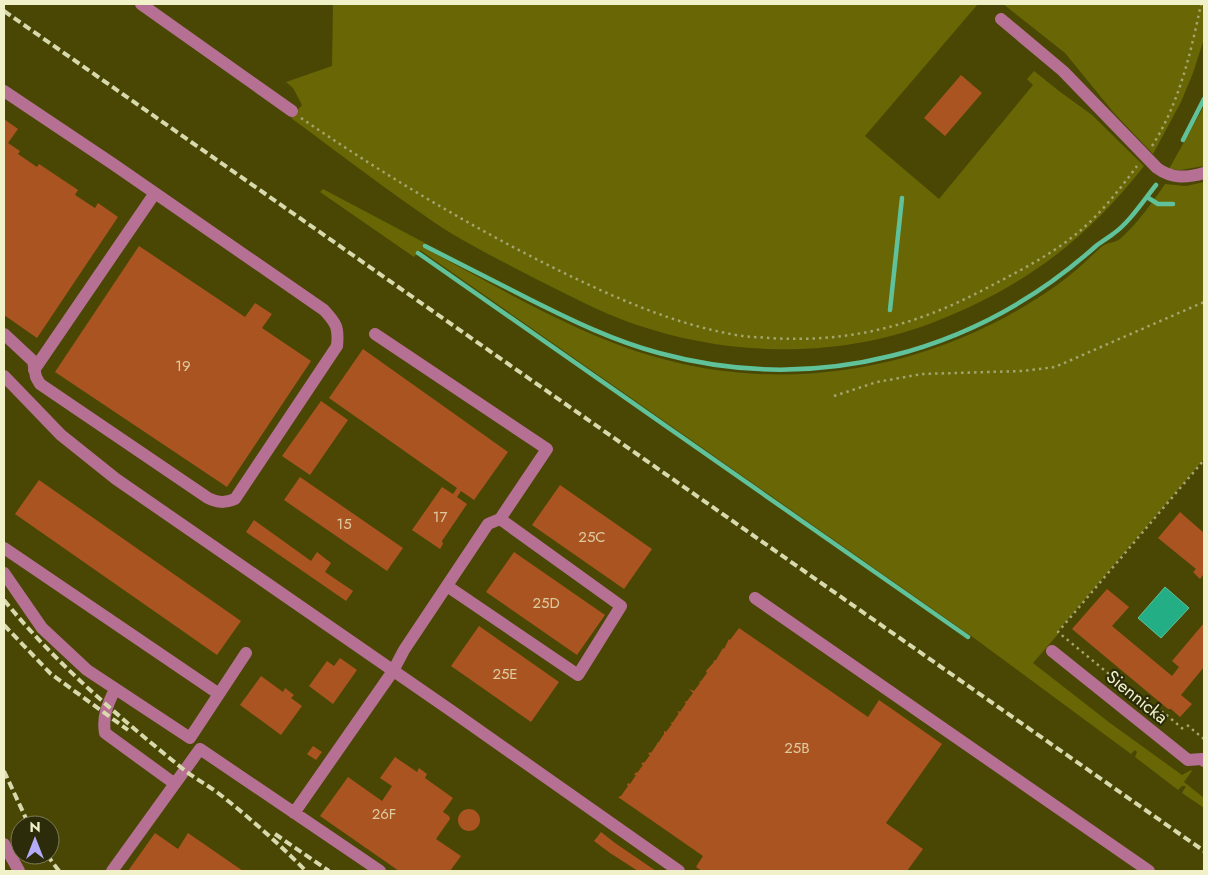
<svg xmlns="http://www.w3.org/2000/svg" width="1208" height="875" viewBox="0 0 1208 875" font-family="Jost,sans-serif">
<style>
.green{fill:#686605}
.water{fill:#23ae86;stroke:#60c29a}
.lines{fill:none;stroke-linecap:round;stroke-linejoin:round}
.stream{stroke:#60c29a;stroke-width:4.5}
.building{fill:#aa5521}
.path{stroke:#a4a46f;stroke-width:2.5;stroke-dasharray:2.5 4;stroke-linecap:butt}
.minor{stroke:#b67094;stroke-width:12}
.rail{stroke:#d8d9ad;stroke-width:4;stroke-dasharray:8 4;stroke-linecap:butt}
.labels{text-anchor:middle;stroke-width:4.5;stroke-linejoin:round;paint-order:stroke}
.number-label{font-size:15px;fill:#deca9f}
.street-label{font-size:18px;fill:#f0f1c9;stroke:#2d2c0a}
</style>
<rect width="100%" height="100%" fill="#494703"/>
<path class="green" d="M 333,4 L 978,4 L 865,136 L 939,199 L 1033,85 L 1027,79 L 1034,71 L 1059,91 L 1092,115 L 1144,166 C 1089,236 1032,281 949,316 C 850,359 736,359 634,324 C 600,312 568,295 536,279 C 503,262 469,245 438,225 C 388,191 340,154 291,118 L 302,105 L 293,88 L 286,82 L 332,66 Z
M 1003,4 L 1204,4 L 1204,39 L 1193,73 L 1181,102 L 1153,154 L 1114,113 L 1065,53 Z
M 1204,106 L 1204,166 L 1180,170 L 1169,169 Z
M 1204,182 L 1204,459 L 1057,632 L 1059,633 L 1033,663 L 1110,723 L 1182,775 L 1191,770 L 1192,771 L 1184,782 L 1204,798 L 1204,808 L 1182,793 L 1186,786 L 1182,786 L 1178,790 L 1135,757 L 1137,752 L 1135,750 L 1131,754 L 974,638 L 420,250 L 414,257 L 320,192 L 323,189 L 425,243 L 422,247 C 497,286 571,332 652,356 C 790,397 940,368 1057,285 C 1073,274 1087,260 1101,247 C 1107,242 1115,243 1120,239 C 1137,224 1152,203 1165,184 L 1186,186 Z"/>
<path class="water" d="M 1165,587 L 1189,608 L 1161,638 L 1138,618 Z"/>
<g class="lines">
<path class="stream" d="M 1183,140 L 1204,99
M 1147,197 L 1158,204 L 1173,204
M 425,246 C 461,264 496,282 531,300 C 573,321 614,341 659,353 C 817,396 976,353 1096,246 C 1102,241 1108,238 1113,234 C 1129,223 1144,200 1156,185
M 418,253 L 968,637
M 890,310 L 902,198"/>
</g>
<path class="building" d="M 961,75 L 982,93 L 945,136 L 924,118 Z
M 4,119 L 18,129 L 8,143 L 20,151 L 18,154 L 37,167 L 39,164 L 78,190 L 75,195 L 95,208 L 98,203 L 118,217 L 37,338 L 4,315 Z
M 139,246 L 245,317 L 255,303 L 272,314 L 262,328 L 311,361 L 227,487 L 55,372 Z
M 363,349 L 508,452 L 474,500 L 461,491 L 457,497 L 467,504 L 442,541 L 443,544 L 440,549 L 412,530 L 442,487 L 453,494 L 457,488 L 329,398 Z
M 321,401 L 348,420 L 310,475 L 282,456 Z
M 300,477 L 403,548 L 387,571 L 284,500 Z
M 39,480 L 241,621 L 217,655 L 15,514 Z
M 560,485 L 652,549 L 624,589 L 532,525 Z
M 1180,512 L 1204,533 L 1204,577 L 1203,575 L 1200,579 L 1193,572 L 1196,569 L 1158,538 Z
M 254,520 L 311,561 L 317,552 L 331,563 L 325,572 L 353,591 L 346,601 L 246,532 Z
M 514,552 L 605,615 L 577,655 L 486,592 Z
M 1107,589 L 1129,607 L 1112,626 L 1172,676 L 1179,667 L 1172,661 L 1204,623 L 1204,667 L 1181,695 L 1192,704 L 1180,717 L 1171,709 L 1168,709 L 1072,629 Z
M 479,626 L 559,682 L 531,722 L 451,666 Z
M 739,628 L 868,717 L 879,700 L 942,744 L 886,823 L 923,849 L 907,871 L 702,871 L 696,867 L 703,856 L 618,797 L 621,796 L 628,786 L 627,785 L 628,783 L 630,784 L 636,775 L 634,775 L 636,772 L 637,773 L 643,765 L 641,764 L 643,762 L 644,763 L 650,755 L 648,754 L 650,752 L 651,753 L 657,744 L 657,742 L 658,743 L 664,734 L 664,731 L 666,732 L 672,724 L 670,723 L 673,722 L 679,713 L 677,712 L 679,711 L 680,712 L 686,703 L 684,702 L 687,701 L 693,693 L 689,689 L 694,691 L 700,683 L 699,682 L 701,681 L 707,673 L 706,671 L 714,662 L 713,661 L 716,660 L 723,648 L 724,649 L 729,639 L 730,640 Z
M 340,658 L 357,670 L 333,704 L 309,686 L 327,661 L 334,666 Z
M 261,676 L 283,692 L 285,688 L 294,695 L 291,698 L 302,706 L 281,735 L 240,705 Z
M 313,746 L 322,752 L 316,760 L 307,754 Z
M 395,757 L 417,772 L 419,768 L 427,774 L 425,778 L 453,798 L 443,812 L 449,816 L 450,819 L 436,839 L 461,856 L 450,871 L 399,871 L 320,816 L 348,777 L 382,801 L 392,786 L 380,778 Z
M458 820a11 11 0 1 1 22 0a11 11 0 1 1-22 0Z
M 601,832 L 615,843 L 656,871 L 638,871 L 610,853 L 594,841 Z
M 155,833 L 178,849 L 188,833 L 243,871 L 128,871 Z"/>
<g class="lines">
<path class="path" d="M 301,118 C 383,174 469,226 558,270 C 615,298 674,324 736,335 C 747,337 758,337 769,338 C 848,343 914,326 983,290 C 1017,272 1052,255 1081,230 C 1102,212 1120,189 1137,166
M 1152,146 C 1179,104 1191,52 1201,4
M 834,396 L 877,382 L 922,374 L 1022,371 L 1055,367 L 1204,302
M 1187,725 L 1204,739
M 1183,729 L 1163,712 L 1160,716 L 1058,632 L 1204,460"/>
<path class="minor" d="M 141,4 L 292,111
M 1001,19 L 1063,71 L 1157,168 C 1172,179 1187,178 1204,173
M 4,91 L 113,164 L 324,310 C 336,323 339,327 337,346 L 235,499 C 225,503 218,503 208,498 L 40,384 L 36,377 L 33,361 L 4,334
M 34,370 L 155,193
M 4,376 L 61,435 L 116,479 L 453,712 L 679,871
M 4,548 L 219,694
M 4,573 L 42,628 L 87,670 L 190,738 L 246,653
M 447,586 L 578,675 L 621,606 L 500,519
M 755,598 L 1149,871
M 1052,651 L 1188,760 L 1202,759 L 1204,761
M 115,689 C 108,704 102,716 105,733 L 175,784
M 294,813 L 393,671 L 404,650 L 488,524 L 500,519 L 547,449 L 375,334
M 4,844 L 19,871
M 112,871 L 200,749 L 380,871"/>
<path class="rail" d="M 4,11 L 1204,851
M 4,600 C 56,664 119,717 183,769 C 194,778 206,784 218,793 C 249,817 278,843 306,871
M 4,625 L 51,674 L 128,730
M 4,771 L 29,825
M 275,834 L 329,871
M 47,855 L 59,871"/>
</g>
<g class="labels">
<g class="number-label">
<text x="183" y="371">19</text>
<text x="440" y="522">17</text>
<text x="344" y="529">15</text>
<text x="592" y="542">25C</text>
<text x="546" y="608">25D</text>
<text x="505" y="679">25E</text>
<text x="797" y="753">25B</text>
<text x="384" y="819">26F</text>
</g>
<g class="street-label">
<text transform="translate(1137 697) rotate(39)" y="6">Siennicka</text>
</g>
</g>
<rect width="1208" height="875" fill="none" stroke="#f0f1c9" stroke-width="10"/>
<g transform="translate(35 840)"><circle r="24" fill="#2d2c0a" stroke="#7b7b56"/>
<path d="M0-4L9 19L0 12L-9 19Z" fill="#b4acf9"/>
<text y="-8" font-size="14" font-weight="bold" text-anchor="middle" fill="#f0f1c9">N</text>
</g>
</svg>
